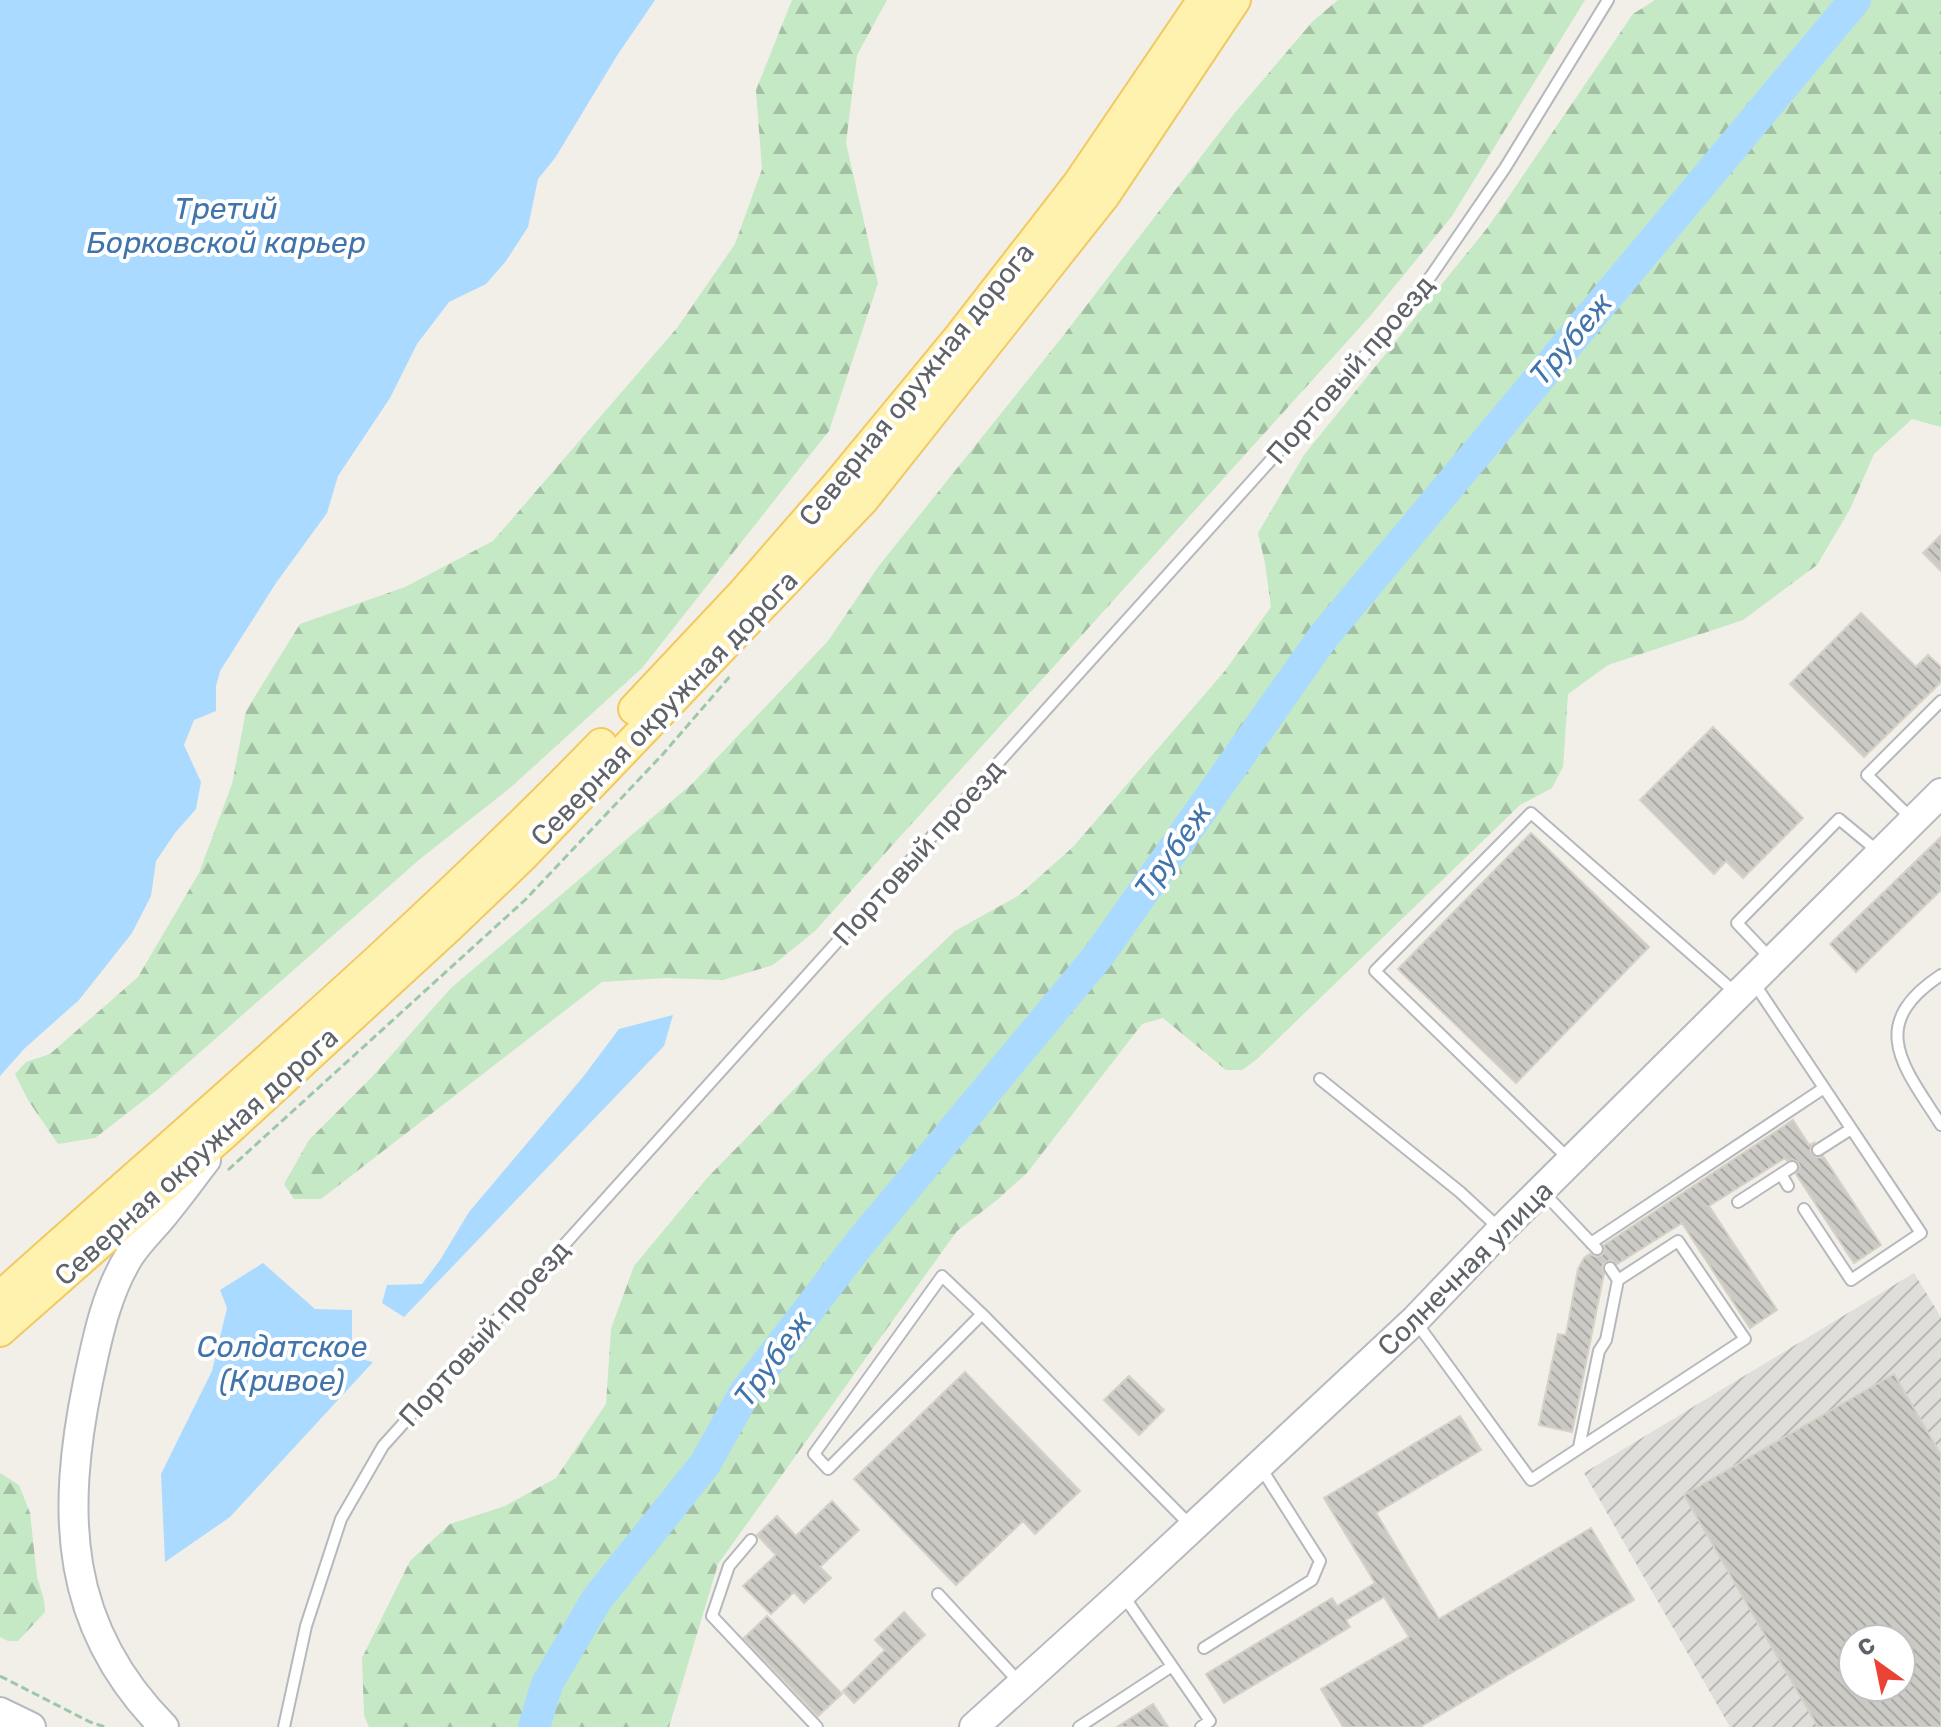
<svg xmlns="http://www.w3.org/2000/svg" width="1941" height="1727" viewBox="0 0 1941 1727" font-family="Rubik,sans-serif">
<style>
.industrial{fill:url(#industrial-furrows);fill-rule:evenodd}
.forest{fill:url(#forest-firs)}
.water{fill:#aadaff}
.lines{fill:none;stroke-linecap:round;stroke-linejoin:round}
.river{stroke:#aadaff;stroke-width:32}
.building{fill:url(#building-back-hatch);stroke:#d6d1c6;stroke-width:2;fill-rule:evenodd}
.lane-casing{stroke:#b5b8bc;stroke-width:14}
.secondary-casing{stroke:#b6babf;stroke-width:32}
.primary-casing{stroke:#f2c960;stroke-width:34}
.path{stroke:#9cc7a9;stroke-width:3;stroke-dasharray:8 4;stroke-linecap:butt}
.lane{stroke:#fff;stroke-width:10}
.secondary{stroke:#fff;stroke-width:28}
.primary{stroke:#fff2af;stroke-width:30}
.labels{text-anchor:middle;stroke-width:8;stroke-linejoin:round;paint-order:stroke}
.street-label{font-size:28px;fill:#5f6368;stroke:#fff}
.water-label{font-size:30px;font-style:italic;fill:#4174aa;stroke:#fff}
</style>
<defs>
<pattern id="industrial-furrows" width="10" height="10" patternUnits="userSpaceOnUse" patternTransform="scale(2)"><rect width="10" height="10" fill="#e0deda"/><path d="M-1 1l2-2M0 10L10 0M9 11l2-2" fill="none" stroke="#b9b8b5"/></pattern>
<pattern id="forest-firs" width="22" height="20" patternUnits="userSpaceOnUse" patternTransform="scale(2)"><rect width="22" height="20" fill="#c5e8c5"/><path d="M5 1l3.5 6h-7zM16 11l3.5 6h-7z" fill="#a3c0a4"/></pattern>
<pattern id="building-back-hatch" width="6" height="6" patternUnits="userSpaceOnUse" patternTransform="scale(2)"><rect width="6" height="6" fill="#cccac5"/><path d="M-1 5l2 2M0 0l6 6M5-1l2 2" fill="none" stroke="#a9a8a4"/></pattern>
</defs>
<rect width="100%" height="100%" fill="#f1efe8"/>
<path class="industrial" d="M 1914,1273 L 1941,1317 L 1941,1727 L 1730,1727 L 1584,1473 ZM 1853,1639 L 1901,1639 L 1901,1687 L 1853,1687 Z"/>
<path class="forest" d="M 792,0 L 887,0 L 857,55 L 846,143 L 878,283 L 829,431 L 642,668 L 510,788 L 420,859 L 157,1090 L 95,1138 L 58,1144 L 28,1100 L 15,1074 L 26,1062 L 50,1054 L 138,977 L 199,873 L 232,784 L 246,711 L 300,624 L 405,587 L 493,541 L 677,328 L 735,244 L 762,169 L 756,90 Z
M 1338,0 L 1585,0 L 1452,216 L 1371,315 L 815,931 L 773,965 L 723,980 L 664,978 L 602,982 L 321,1199 L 294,1199 L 284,1184 L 309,1140 L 372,1077 L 451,988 L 693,783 L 828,641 L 878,567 L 1063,336 L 1233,115 L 1313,21 Z
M 1655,0 L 1941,0 L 1941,427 L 1912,419 L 1874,454 L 1850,509 L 1817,565 L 1743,620 L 1608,665 L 1568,694 L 1563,767 L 1552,788 L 1520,805 L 1256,1060 L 1242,1070 L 1226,1070 L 1163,1018 L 1142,1024 L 1027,1173 L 997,1200 L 957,1231 L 718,1564 L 669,1727 L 369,1727 L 364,1715 L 362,1658 L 410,1561 L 450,1524 L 505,1506 L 556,1478 L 606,1404 L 611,1329 L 634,1266 L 708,1177 L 884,998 L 955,931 L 1018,896 L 1073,847 L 1224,672 L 1271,607 L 1265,563 L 1258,533 L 1304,455 L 1488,227 L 1633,14 Z
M 0,1473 L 19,1485 L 30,1513 L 37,1577 L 44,1600 L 45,1612 L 18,1641 L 8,1641 L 0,1637 Z"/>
<path class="water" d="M 0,0 L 655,0 L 618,54 L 555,158 L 538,179 L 528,227 L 506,261 L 486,284 L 449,302 L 417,344 L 390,398 L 338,476 L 327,513 L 276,583 L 220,671 L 216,686 L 216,711 L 194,720 L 184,745 L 201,782 L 196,809 L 175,833 L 156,861 L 151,896 L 132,933 L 79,1000 L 25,1048 L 0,1076 Z
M 673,1015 L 664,1046 L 404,1317 L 382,1303 L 387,1285 L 422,1284 L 440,1260 L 469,1212 L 583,1077 L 619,1029 Z
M 263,1263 L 315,1309 L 352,1310 L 352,1357 L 373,1362 L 230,1517 L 165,1562 L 161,1474 L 212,1371 L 227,1308 L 220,1290 Z"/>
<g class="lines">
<path class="river" d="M 534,1727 L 547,1684 L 597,1599 L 705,1464 L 744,1394 L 859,1244 L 1099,955 L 1323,637 L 1855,0"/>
</g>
<path class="building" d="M 1941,535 L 1941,571 L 1923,553 Z
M 1861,613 L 1916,667 L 1928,655 L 1941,667 L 1941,682 L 1864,757 L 1790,684 Z
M 1713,727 L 1803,818 L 1743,878 L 1726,861 L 1714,874 L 1640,800 Z
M 1531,833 L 1649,947 L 1516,1083 L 1398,969 Z
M 1941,837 L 1941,890 L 1856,972 L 1830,944 Z
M 1793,1120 L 1809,1145 L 1814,1143 L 1810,1150 L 1812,1155 L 1818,1158 L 1823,1156 L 1881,1245 L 1854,1263 L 1796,1174 L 1800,1167 L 1798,1162 L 1792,1159 L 1787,1161 L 1785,1158 L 1709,1206 L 1777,1310 L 1750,1328 L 1682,1223 L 1617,1264 L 1610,1260 L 1603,1264 L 1602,1268 L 1604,1273 L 1572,1432 L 1539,1425 L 1558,1334 L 1566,1335 L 1578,1269 L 1584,1258 L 1590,1254 L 1596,1257 L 1602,1255 L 1605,1250 L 1604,1245 Z
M 965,1372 L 1080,1491 L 1035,1534 L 1023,1521 L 956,1585 L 854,1479 Z
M 1894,1374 L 1941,1455 L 1941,1727 L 1818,1727 L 1684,1495 ZM 1853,1639 L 1901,1639 L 1901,1687 L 1853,1687 Z
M 1129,1376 L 1164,1410 L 1139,1435 L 1104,1400 Z
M 1460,1416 L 1481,1450 L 1376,1513 L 1439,1619 L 1591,1528 L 1634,1600 L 1420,1727 L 1343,1727 L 1321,1689 L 1409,1637 L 1384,1597 L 1346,1620 L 1350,1627 L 1224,1703 L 1206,1674 L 1332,1598 L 1337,1606 L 1375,1583 L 1324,1498 Z
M 832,1501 L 859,1530 L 820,1567 L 831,1578 L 804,1603 L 794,1592 L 771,1614 L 743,1586 L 776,1555 L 757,1535 L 777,1516 L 796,1536 Z
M 904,1612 L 925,1635 L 854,1703 L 843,1691 L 885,1650 L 875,1640 Z
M 767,1616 L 842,1694 L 818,1716 L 744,1638 Z
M 1153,1704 L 1168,1727 L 1117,1727 Z"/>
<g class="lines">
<defs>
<path id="lane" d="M 1912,819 L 1867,775 L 1941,701
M 1771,959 L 1737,923 L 1839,819 L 1880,853
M 1941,975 C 1865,1025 1904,1067 1941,1125
M 1754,983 L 1921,1233 L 1851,1280 L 1804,1209
M 1320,1079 L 1460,1192 L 1500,1229
M 1818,1150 L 1851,1129
M 1570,1160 L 1375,971 L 1531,813 L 1737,994
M 1781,1174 L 1788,1186
M 1543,1192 L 1597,1249
M 1738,1202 L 1792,1167
M 1591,1243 L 1824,1088
M 982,1314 L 942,1276 L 814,1454 L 828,1469 L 982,1314 L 1191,1526
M 1416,1322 L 1531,1480 L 1745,1339 L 1678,1241 L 1618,1280
M 1579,1447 L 1599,1351 L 1606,1340 L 1618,1280 L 1610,1268
M 751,1540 L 729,1566 L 712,1616 L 817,1727
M 938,1594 L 1019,1682
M 1123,1595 L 1210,1721 L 1201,1727
M 1204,1648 L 1312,1580 L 1320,1561 L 1261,1468
M 284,1727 L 306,1626 L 341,1519 L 383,1446 L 1361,360 L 1431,276 L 1505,168 L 1608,0
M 1079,1727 L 1172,1666"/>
<path id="secondary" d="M 0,1712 L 31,1727
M 164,1727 C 64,1626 61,1514 88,1382 C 97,1339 106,1293 130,1255 C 140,1240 154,1227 165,1213 C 179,1196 192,1178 206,1160
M 974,1727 L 1121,1594 L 1415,1320 L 1501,1230 L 1941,793"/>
<path id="primary" d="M 634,709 L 743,593 L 837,485 L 960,336 L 1078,184 L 1203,0
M 0,1297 C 203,1115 412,939 601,744
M 0,1331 L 225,1133 L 450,926 L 523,856 L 863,500 L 1104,196 L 1235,0"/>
</defs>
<use href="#lane" class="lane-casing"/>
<use href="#secondary" class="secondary-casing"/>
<use href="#primary" class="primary-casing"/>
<path class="path" d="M 228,1170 L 525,900 L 663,754 L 732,674
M 0,1676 L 90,1722 L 105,1727"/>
<use href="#lane" class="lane"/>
<use href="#secondary" class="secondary"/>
<use href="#primary" class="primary"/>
</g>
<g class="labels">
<g class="street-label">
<text transform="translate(1350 369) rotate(-49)" y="10">Портовый проезд</text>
<text transform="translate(916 384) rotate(-51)" y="10">Северная оружная дорога</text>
<text transform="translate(664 708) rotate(-46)" y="10">Северная окружная дорога</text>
<text transform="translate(918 852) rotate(-48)" y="10">Портовый проезд</text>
<text transform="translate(196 1156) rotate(-42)" y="10">Северная окружная дорога</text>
<text transform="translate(1465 1268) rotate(-45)" y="10">Солнечная улица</text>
<text transform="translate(484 1333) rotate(-48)" y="10">Портовый проезд</text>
</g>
<g class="water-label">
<text x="226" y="219">Третий<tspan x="226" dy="34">Борковской карьер</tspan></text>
<text transform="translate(1571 339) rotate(-50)" y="10">Трубеж</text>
<text transform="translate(1173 850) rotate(-55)" y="10">Трубеж</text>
<text x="282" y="1357">Солдатское<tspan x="282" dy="34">(Кривое)</tspan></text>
<text transform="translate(773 1359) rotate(-54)" y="10">Трубеж</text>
</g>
</g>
<g transform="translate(1877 1663) rotate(327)"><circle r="38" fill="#ffffff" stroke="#bfc1c3" stroke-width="2"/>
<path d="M0-6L14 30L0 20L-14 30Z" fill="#ea4335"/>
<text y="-12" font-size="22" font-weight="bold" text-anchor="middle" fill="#5f6368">С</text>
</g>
</svg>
